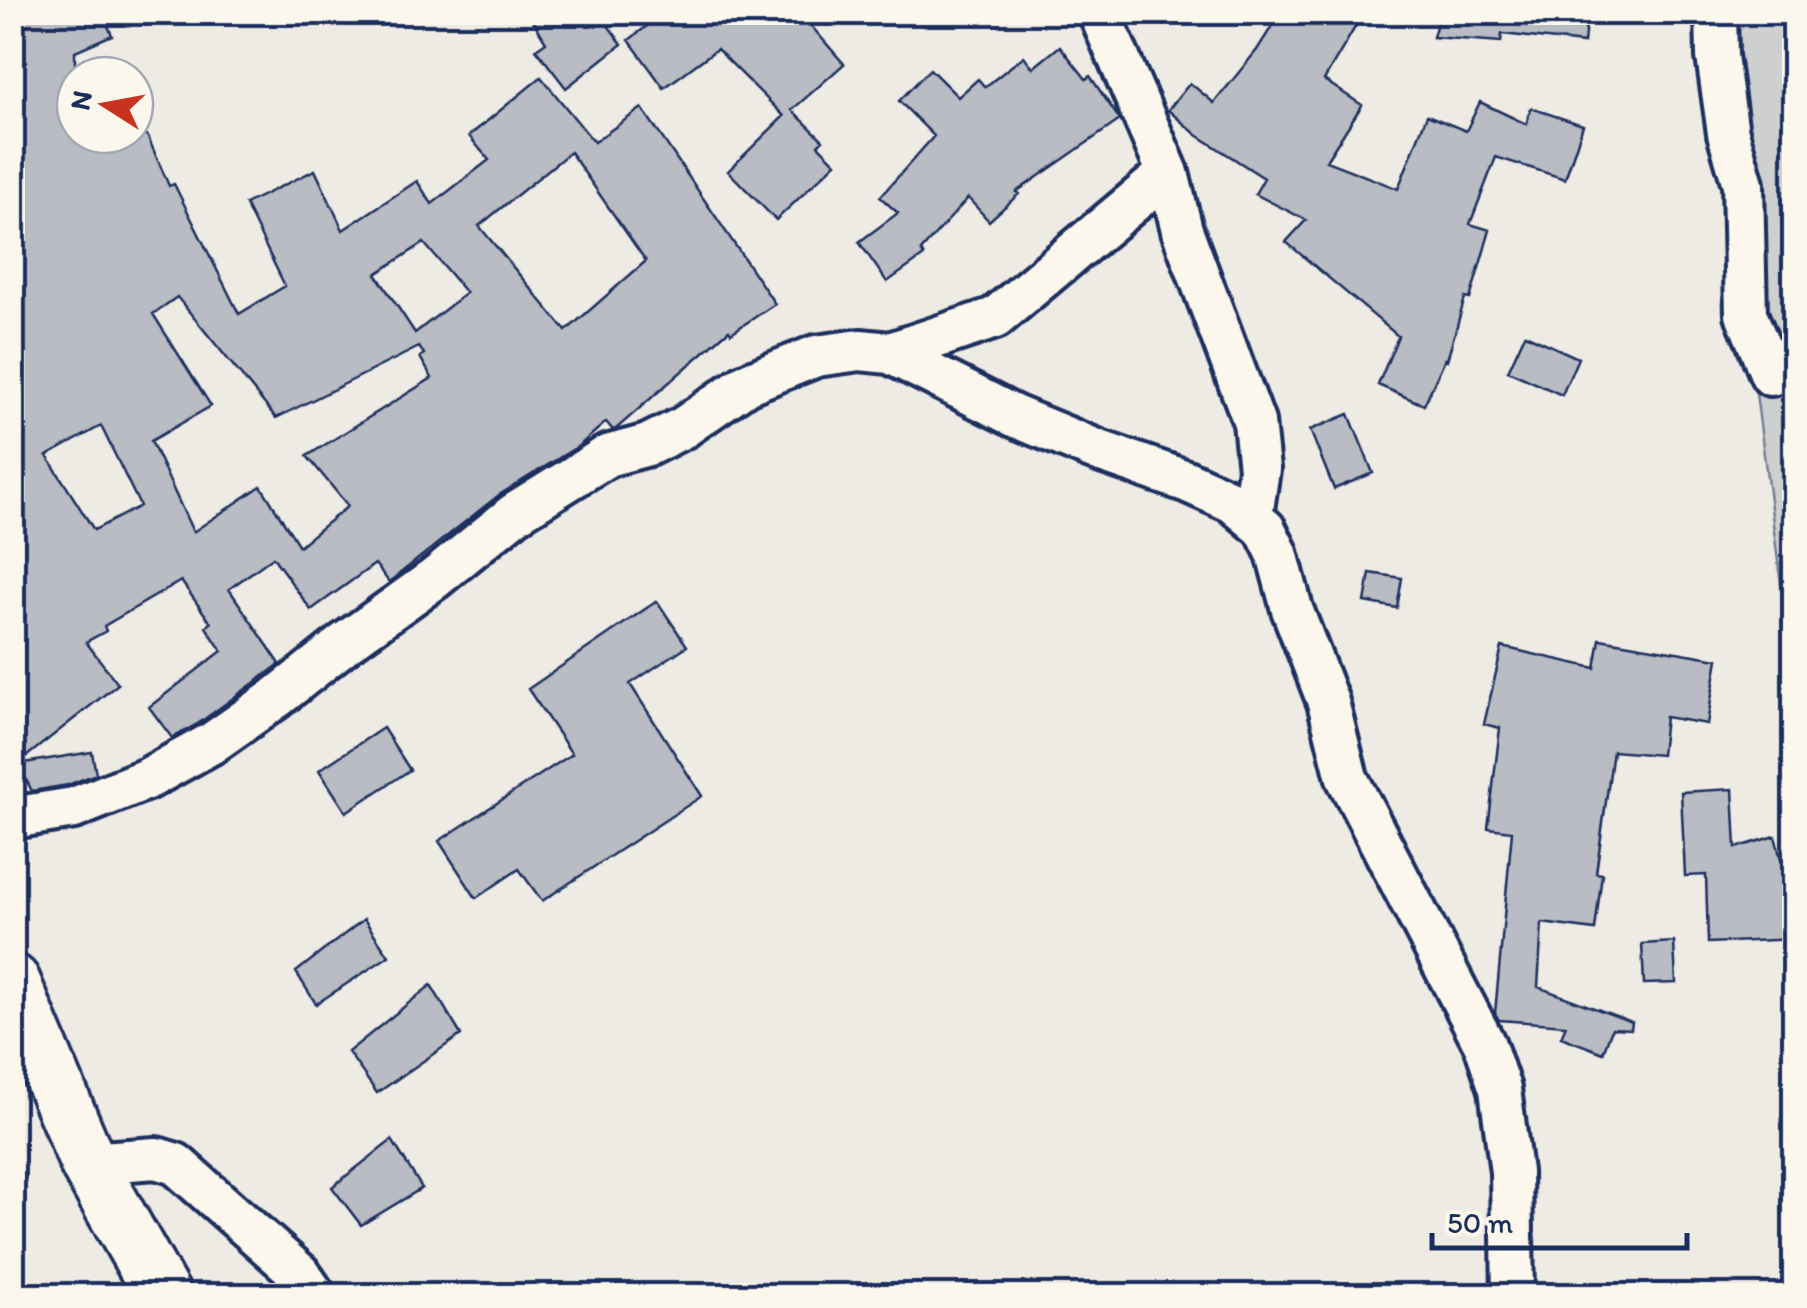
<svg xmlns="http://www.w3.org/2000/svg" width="1807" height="1308" viewBox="0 0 1807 1308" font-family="Itim,sans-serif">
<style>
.green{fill:#cecfcf;stroke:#747f96;stroke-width:2.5}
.building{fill:#b9bcc3;stroke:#1b2f5e;stroke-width:2.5;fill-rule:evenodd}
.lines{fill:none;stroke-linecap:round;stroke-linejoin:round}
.street-casing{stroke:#1b2f5e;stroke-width:48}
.secondary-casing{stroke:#1b2f5e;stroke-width:62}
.street{stroke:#fbf7ec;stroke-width:40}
.secondary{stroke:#fbf7ec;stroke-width:55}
</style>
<rect width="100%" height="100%" fill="#eeebe4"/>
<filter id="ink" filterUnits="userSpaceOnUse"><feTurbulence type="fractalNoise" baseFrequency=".01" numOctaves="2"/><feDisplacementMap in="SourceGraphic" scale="20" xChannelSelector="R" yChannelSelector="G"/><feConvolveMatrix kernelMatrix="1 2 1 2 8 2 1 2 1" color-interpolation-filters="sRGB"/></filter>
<g filter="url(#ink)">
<path class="green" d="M 1706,13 L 1794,13 L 1794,662 L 1786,622 Z"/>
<path class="building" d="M 50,12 L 102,12 L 112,35 L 75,51 L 75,135 L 147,135 L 169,186 L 174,184 L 239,314 L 285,286 L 245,204 L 315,170 L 343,230 L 417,181 L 432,204 L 489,160 L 469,136 L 541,77 L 594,142 L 642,108 L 775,304 L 731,333 L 729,330 L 616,429 L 613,430 L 606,422 L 580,445 L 499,495 L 389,582 L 375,564 L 311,610 L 273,557 L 229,589 L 280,664 L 199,723 L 172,738 L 149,707 L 222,651 L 206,627 L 211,623 L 181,581 L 104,626 L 106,631 L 86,642 L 118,684 L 12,768 L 12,114 L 24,112 L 12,69 L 12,23 ZM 570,152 L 646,261 L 566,331 L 479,226 ZM 424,243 L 466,293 L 415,333 L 376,274 ZM 177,297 L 276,418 L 419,347 L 424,354 L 420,357 L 432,378 L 307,456 L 348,506 L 299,546 L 261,486 L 193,532 L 151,441 L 211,406 L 153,314 ZM 101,426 L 140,506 L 94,530 L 47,456 Z
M 528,12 L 598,12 L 622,44 L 566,88 L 536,49 L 546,42 Z
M 665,12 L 799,12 L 844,64 L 792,110 L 823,140 L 818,145 L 836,163 L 776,220 L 728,171 L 784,116 L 717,49 L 664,88 L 629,40 Z
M 1281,12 L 1364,12 L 1324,80 L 1362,105 L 1326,161 L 1398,189 L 1427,115 L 1466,131 L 1480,102 L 1526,124 L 1531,108 L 1583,125 L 1565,179 L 1496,157 L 1470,224 L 1490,230 L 1470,299 L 1465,298 L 1447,360 L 1445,359 L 1424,405 L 1378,385 L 1398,336 L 1286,242 L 1306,220 L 1255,194 L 1264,178 L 1197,135 L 1168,110 L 1190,83 L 1214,103 L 1257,50 Z
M 1440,12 L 1587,12 L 1584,43 L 1502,34 L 1501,42 L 1433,37 Z
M 1060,46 L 1086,79 L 1090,76 L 1120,120 L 1016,192 L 1019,194 L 989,221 L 968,198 L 921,251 L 924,256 L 887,282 L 859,242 L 898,213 L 880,197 L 934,136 L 899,101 L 930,69 L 958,97 L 978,79 L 985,87 L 1024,56 L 1033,68 Z
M 1525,334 L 1578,358 L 1562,395 L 1508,371 Z
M 1349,414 L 1373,473 L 1334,489 L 1310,430 Z
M 1370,573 L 1402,578 L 1397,608 L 1365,602 Z
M 657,601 L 687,646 L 630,684 L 702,796 L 542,901 L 519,869 L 476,898 L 439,841 L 572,754 L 528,689 Z
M 1600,639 L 1718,659 L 1707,724 L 1665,717 L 1661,755 L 1613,751 L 1596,873 L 1602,874 L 1595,930 L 1542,923 L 1538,987 L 1632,1022 L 1631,1029 L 1612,1028 L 1603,1053 L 1561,1037 L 1566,1025 L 1499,1020 L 1495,1013 L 1512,831 L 1488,828 L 1500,728 L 1484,724 L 1502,647 L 1595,668 Z
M 383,728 L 410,770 L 346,812 L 319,770 Z
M 92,752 L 96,774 L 68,785 L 32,791 L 18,764 Z
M 1733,789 L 1736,848 L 1775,836 L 1787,882 L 1794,882 L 1794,939 L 1708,943 L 1706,875 L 1685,876 L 1681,792 Z
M 364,919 L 389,956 L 316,1004 L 296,972 Z
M 1674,942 L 1676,983 L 1644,984 L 1642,944 Z
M 431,985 L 461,1035 L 377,1093 L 348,1052 Z
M 392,1140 L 422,1188 L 361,1225 L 332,1187 Z"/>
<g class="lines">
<defs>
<path id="street" d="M 1099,12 L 1168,173 L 1182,230 L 1254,422 L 1259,469 L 1252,516
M 1716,12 L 1717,56 L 1728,133 L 1743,184 L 1746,314 L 1771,375
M 890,353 L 995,318 L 1168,173
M 12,818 L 74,808 L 149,778 L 212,743 L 276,698 L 345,643 L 434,579 L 514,514 L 607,456 L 648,445 L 684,427 L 746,384 L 816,356 L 860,350 L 890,353 L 1014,416 L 1099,451 L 1186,481 L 1233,502 L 1265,529 L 1277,553 L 1292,609 L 1328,702 L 1347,778 L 1485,1045 L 1500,1089 L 1511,1172 L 1513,1296
M 88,1163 L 156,1158 L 176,1164 L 300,1274 L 315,1296"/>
<path id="secondary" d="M 12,982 L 88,1163 L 163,1296"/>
</defs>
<use href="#street" class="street-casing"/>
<use href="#secondary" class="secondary-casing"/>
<use href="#street" class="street"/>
<use href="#secondary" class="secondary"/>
</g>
</g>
<rect width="1807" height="1308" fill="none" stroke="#fbf7ec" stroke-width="50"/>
<rect x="25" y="25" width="1757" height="1258" fill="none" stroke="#1b2f5e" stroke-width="4" filter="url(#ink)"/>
<g transform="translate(105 105) rotate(281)"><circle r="48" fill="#fbf7ec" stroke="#a1a7b3" stroke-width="2.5"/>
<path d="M0-8L18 38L0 25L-18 38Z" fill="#c8321e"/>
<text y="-15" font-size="28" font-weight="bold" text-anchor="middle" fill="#1b2f5e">N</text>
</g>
<path d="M1432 1233v15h255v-15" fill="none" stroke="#1b2f5e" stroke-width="5"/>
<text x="1447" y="1233" font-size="30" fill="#1b2f5e" stroke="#fbf7ec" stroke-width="8" paint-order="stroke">50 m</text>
</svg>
